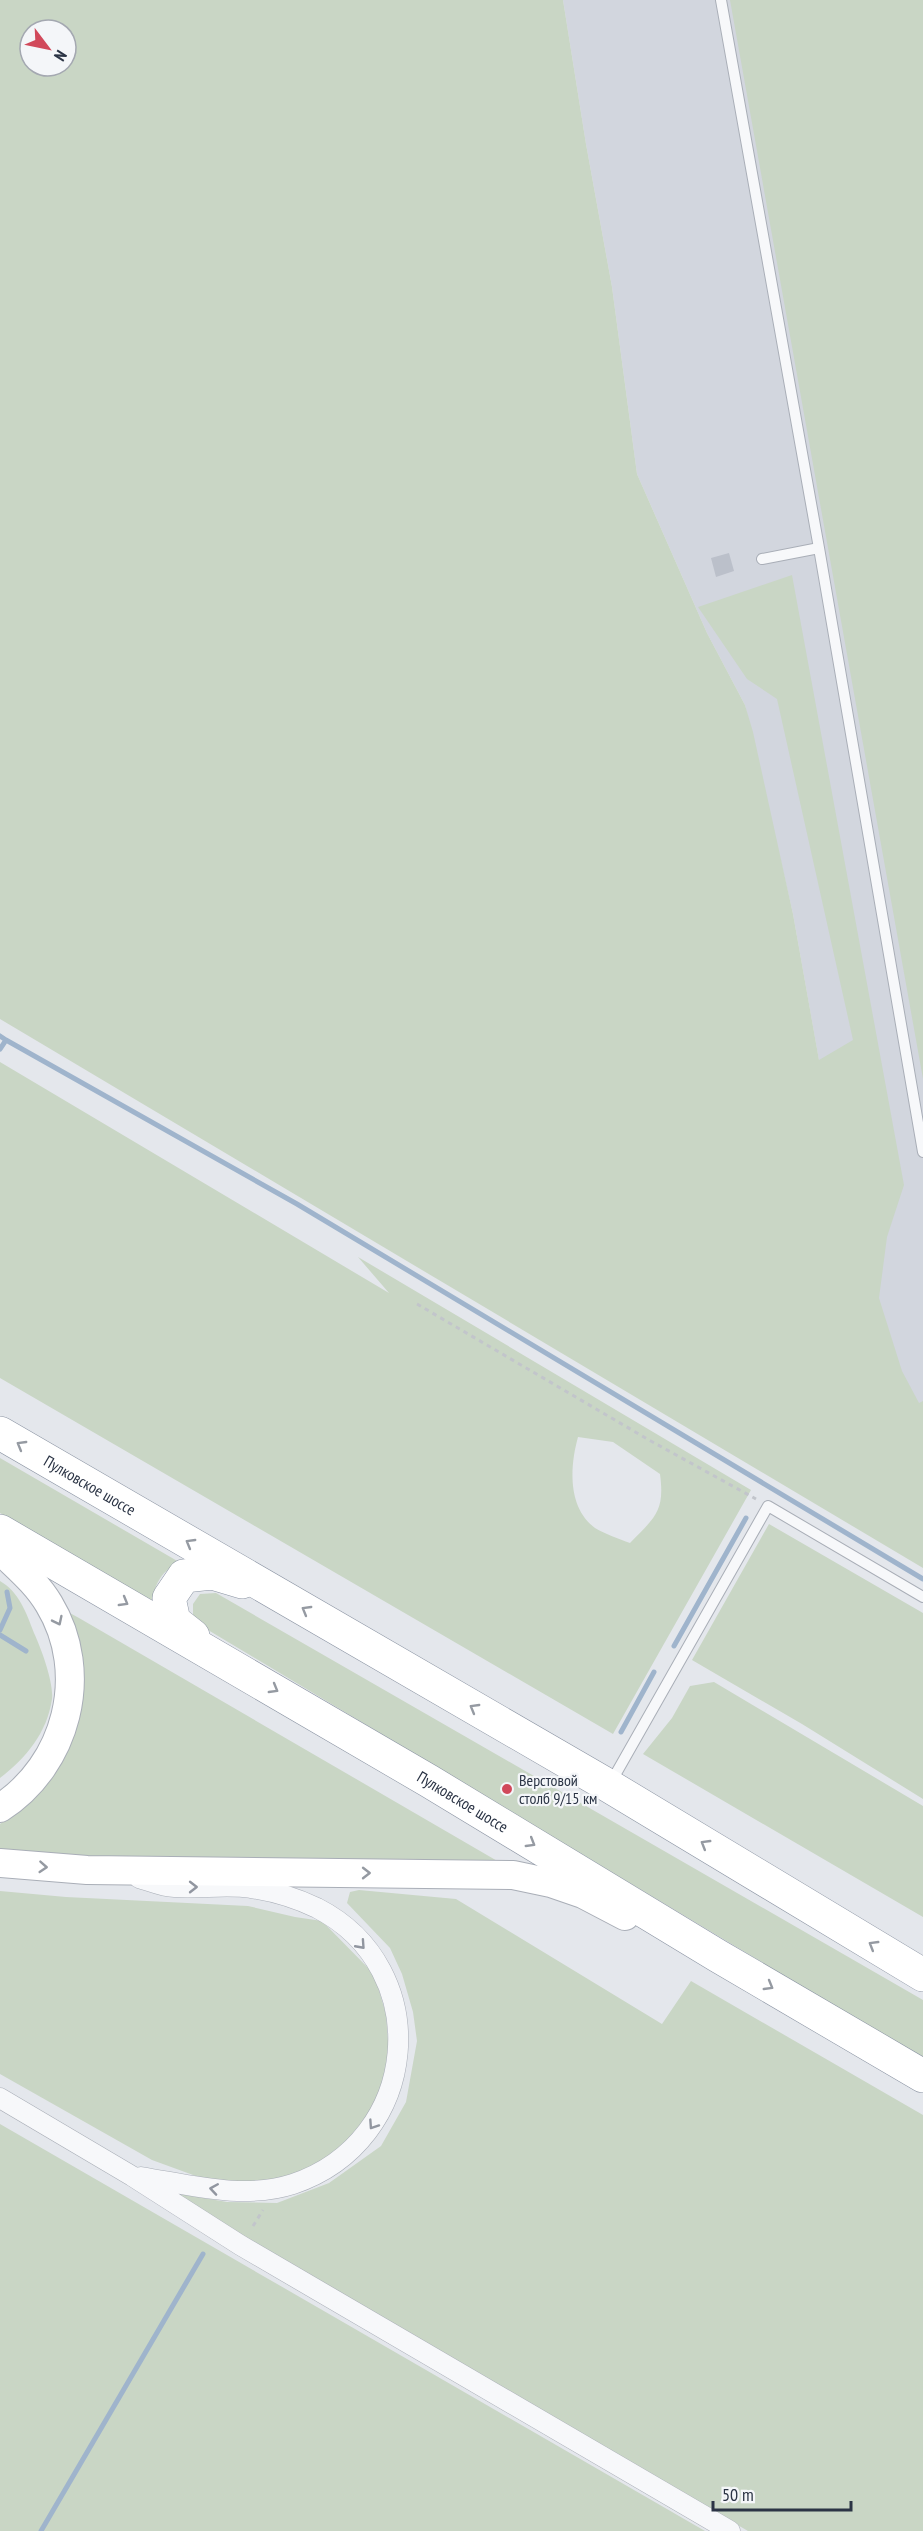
<svg xmlns="http://www.w3.org/2000/svg" width="923" height="2531" viewBox="0 0 923 2531" font-family="'PT Sans Narrow',sans-serif">
<style>
.built{fill:#d2d6de}
.green{fill:#c9d6c5;fill-rule:evenodd}
.lines{fill:none;stroke-linecap:round;stroke-linejoin:round}
.stream{stroke:#9fb4cc;stroke-width:5}
.building{fill:#bbc0ca}
.lane-casing{stroke:#a9aeb7;stroke-width:12}
.street-casing{stroke:#a9aeb7;stroke-width:21}
.secondary-casing{stroke:#a9aeb7;stroke-width:30}
.highway-casing{stroke:#8b94a3;stroke-width:34}
.path{stroke:#c2c5cb;stroke-width:3;stroke-dasharray:4.5 4.5;stroke-linecap:butt}
.lane{stroke:#f7f8fa;stroke-width:10}
.street{stroke:#f7f8fa;stroke-width:20}
.secondary{stroke:#fff;stroke-width:28}
.highway{stroke:#fff;stroke-width:33}
.oneway{stroke:#959aa2}
.oneway2{stroke:#9196a0}
.poi-dot{fill:#d1495b;stroke:#f4f6f9;stroke-width:2}
.labels{text-anchor:middle;stroke-width:4.5;stroke-linejoin:round;paint-order:stroke}
.street-label{font-size:16px;fill:#2b3445;stroke:#f4f6f9}
.poi-label{font-size:16px;fill:#2b3445;stroke:#f4f6f9;text-anchor:start}
</style>
<rect width="100%" height="100%" fill="#e4e7ec"/>
<path class="built" d="M 563,0 L 923,0 L 923,1543 L 826,1100 L 793,914 L 745,705 L 707,633 L 637,474 L 612,287 L 586,144 Z"/>
<path class="green" d="M 0,0 L 563,0 L 586,144 L 612,287 L 637,474 L 707,633 L 745,705 L 753,732 L 793,914 L 819,1060 L 853,1040 L 777,699 L 747,679 L 698,607 L 792,575 L 904,1185 L 887,1237 L 879,1298 L 902,1371 L 919,1403 L 923,1401 L 923,1568 L 0,1019 ZM 30,30 L 66,30 L 66,66 L 30,66 Z
M 730,0 L 923,0 L 923,1079 Z
M 0,1062 L 389,1293 L 358,1257 L 751,1490 L 613,1734 L 0,1378 ZM 578,1437 L 613,1442 L 660,1474 C 665,1512 655,1517 630,1543 C 619,1539 605,1534 595,1528 C 567,1507 570,1466 578,1437 Z
M 0,1458 L 179,1562 C 162,1571 155,1583 152,1602 L 0,1513 Z
M 769,1524 L 923,1613 L 923,1799 L 802,1724 L 692,1660 Z
M 0,1581 C 19,1592 26,1612 34,1633 C 41,1648 54,1683 52,1699 C 47,1733 26,1758 0,1778 Z
M 216,1593 L 923,2000 L 923,2059 L 203,1627 L 193,1615 L 193,1604 L 200,1594 Z
M 68,1612 L 79,1618 L 499,1862 L 140,1859 L 0,1853 L 0,1824 L 37,1793 L 79,1716 L 84,1685 L 83,1668 L 79,1642 Z
M 714,1682 L 923,1806 L 923,1917 L 643,1754 L 672,1718 L 690,1686 Z
M 359,1890 L 456,1899 L 662,2024 L 691,1981 L 923,2115 L 923,2531 L 748,2531 L 177,2199 L 181,2194 L 227,2202 L 277,2203 L 329,2183 L 381,2146 L 406,2102 L 417,2041 L 413,2012 L 402,1974 L 390,1948 L 347,1903 L 350,1892 Z
M 0,1891 L 66,1897 L 248,1906 L 295,1917 L 322,1921 L 374,1974 L 386,2014 L 389,2054 L 380,2096 L 360,2126 L 334,2155 L 300,2174 L 270,2183 L 204,2179 L 152,2160 L 0,2074 Z
M 0,2124 L 705,2531 L 0,2531 Z"/>
<g class="lines">
<path class="stream" d="M 0,1036 L 6,1040 L 0,1049
M 6,1040 L 297,1204 L 923,1579
M 0,1630 L 10,1608 L 7,1592
M 0,1635 L 26,1651
M 674,1646 L 746,1518
M 621,1732 L 654,1672
M 41,2531 L 203,2254"/>
</g>
<path class="building" d="M 729,553 L 734,571 L 716,577 L 711,558 Z"/>
<g class="lines">
<defs>
<path id="lane" d="M 721,0 L 819,548 L 923,1152
M 762,559 L 819,548
M 610,1784 L 768,1506 L 923,1597"/>
<path id="street" d="M 139,1878 C 150,1881 163,1887 174,1887 C 199,1889 227,1884 251,1888 C 272,1891 298,1899 317,1908 C 436,1969 421,2141 293,2184 C 244,2200 191,2185 141,2177
M 0,2098 L 132,2176 L 240,2245 L 730,2531"/>
<path id="secondary" d="M 0,1550 C 17,1567 36,1582 49,1604 C 91,1673 67,1765 0,1808
M 0,1863 L 87,1870 L 513,1875 L 551,1883 L 583,1894 L 625,1916"/>
<g id="highway">
<path id="s1" d="M 0,1433 L 609,1786 L 923,1975"/>
<path id="s2" d="M 0,1531 L 429,1781 L 718,1956 L 923,2076"/>
<path d="M 193,1636 L 174,1621 L 169,1598 L 184,1576 L 212,1573 L 242,1582"/>
</g>
</defs>
<use href="#lane" class="lane-casing"/>
<use href="#street" class="street-casing"/>
<use href="#secondary" class="secondary-casing"/>
<use href="#highway" class="highway-casing"/>
<path class="path" d="M 417,1304 L 649,1440 L 756,1499
M 253,2226 L 263,2210"/>
<use href="#lane" class="lane"/>
<use href="#street" class="street"/>
<use href="#secondary" class="secondary"/>
<use href="#highway" class="highway"/>
</g>
<defs><path id="oneway-chevron" d="M-2-3.5L2.5 0L-2 3.5" fill="none" stroke-width="1.6" stroke-linecap="round" stroke-linejoin="round" transform="scale(1.5)"/></defs>
<g class="oneway">
<use href="#oneway-chevron" transform="translate(21 1445) rotate(-150)"/>
<use href="#oneway-chevron" transform="translate(190 1543) rotate(-150)"/>
<use href="#oneway-chevron" transform="translate(124 1602) rotate(30)"/>
<use href="#oneway-chevron" transform="translate(306 1610) rotate(-150)"/>
<use href="#oneway-chevron" transform="translate(58 1621) rotate(64)"/>
<use href="#oneway-chevron" transform="translate(274 1689) rotate(30)"/>
<use href="#oneway-chevron" transform="translate(474 1708) rotate(-150)"/>
<use href="#oneway-chevron" transform="translate(531 1843) rotate(31)"/>
<use href="#oneway-chevron" transform="translate(705 1844) rotate(-149)"/>
<use href="#oneway-chevron" transform="translate(43 1867) rotate(4)"/>
<use href="#oneway-chevron" transform="translate(366 1873)"/>
<use href="#oneway-chevron" transform="translate(873 1945) rotate(-149)"/>
<use href="#oneway-chevron" transform="translate(769 1986) rotate(30)"/>
</g>
<g class="oneway2">
<use href="#oneway-chevron" transform="translate(193 1887)"/>
<use href="#oneway-chevron" transform="translate(361 1945) rotate(48)"/>
<use href="#oneway-chevron" transform="translate(373 2125) rotate(124)"/>
<use href="#oneway-chevron" transform="translate(214 2189) rotate(-171)"/>
</g>
<circle class="poi-dot" cx="507" cy="1789" r="6"/>
<g class="labels">
<g class="street-label">
<text dy="6" stroke="none"><textPath href="#s1" startOffset="104">Пулковское шоссе</textPath></text>
<text dy="6" stroke="none"><textPath href="#s2" startOffset="536">Пулковское шоссе</textPath></text>
</g>
<g class="poi-label">
<text x="519" y="1786">Верстовой<tspan x="519" dy="18">столб 9/15 км</tspan></text>
</g>
</g>
<g transform="translate(48 48) rotate(122)"><circle r="28" fill="#f4f6f9" stroke="#a4a8b1" stroke-width="1.5"/>
<path d="M0-4.5L10 22L0 15L-10 22Z" fill="#d1495b"/>
<text y="-9" font-size="16" font-weight="bold" text-anchor="middle" fill="#2b3445">N</text>
</g>
<path d="M713 2501v9h138v-9" fill="none" stroke="#2b3445" stroke-width="3"/>
<text x="722" y="2501" font-size="18" fill="#2b3445" stroke="#f4f6f9" stroke-width="4.5" paint-order="stroke">50 m</text>
</svg>
